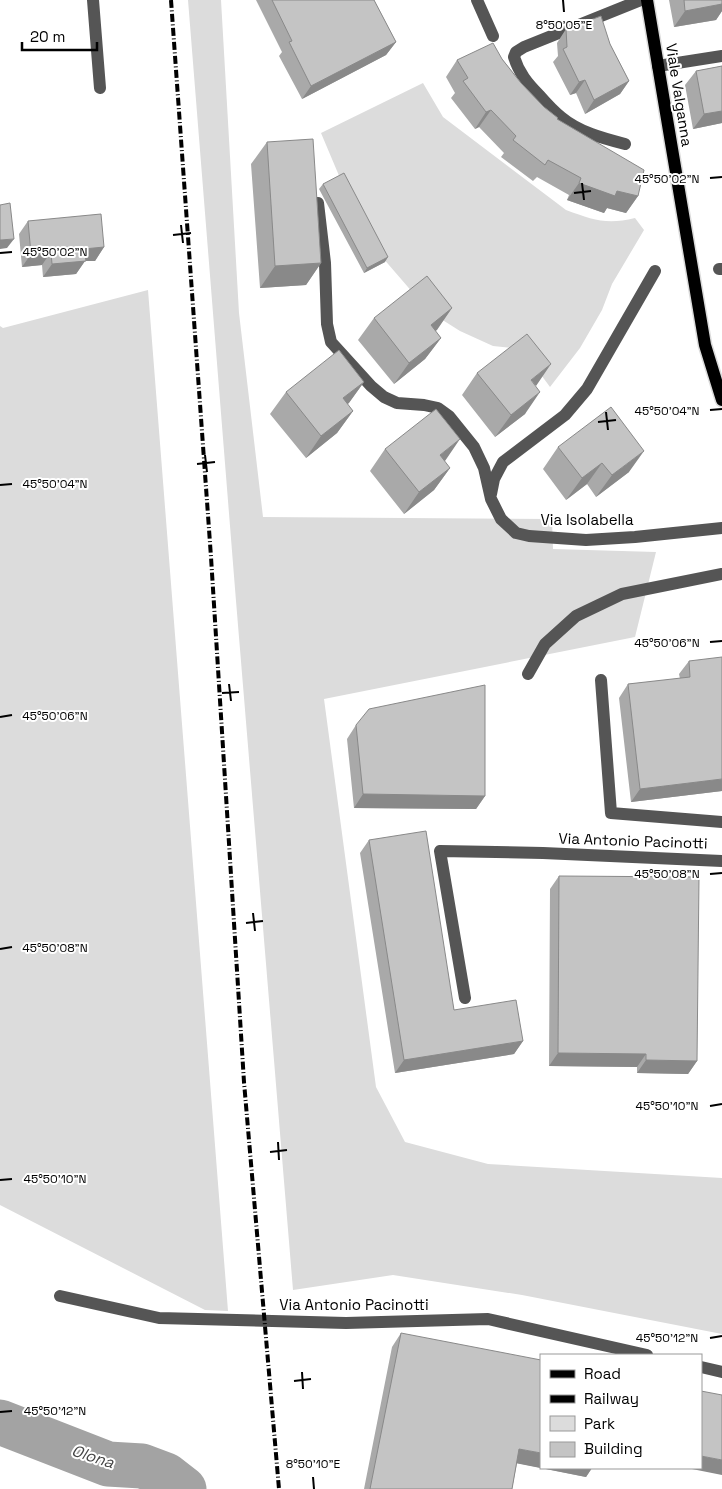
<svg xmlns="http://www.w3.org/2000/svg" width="722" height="1489" viewBox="0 0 722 1489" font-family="'Space Grotesk',sans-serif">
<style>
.green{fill:#dcdcdc}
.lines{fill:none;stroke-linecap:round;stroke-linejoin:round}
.river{stroke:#a3a3a3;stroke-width:45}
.major-casing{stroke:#dbdbdb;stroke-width:15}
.minor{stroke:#555;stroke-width:12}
.major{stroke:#000;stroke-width:12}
.rail{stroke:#000;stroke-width:4;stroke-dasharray:8 2.5 1 2.5;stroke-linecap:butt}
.wall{fill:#a9a9a9}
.shaded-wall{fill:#898989}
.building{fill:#c4c4c4;stroke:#898989}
.ticks{fill:none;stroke:#000;stroke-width:2}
.labels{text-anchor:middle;stroke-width:4;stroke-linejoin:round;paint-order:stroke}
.street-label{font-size:15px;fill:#000;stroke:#fff}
.water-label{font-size:16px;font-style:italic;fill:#444;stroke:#fff}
.ticks-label{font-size:12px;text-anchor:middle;fill:#000;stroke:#fff;stroke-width:4;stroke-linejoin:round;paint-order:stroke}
</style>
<rect width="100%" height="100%" fill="#fff"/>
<path class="green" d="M 188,0 L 221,0 L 239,313 L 263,517 L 552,519 L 553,549 L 656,552 L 635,637 L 324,699 L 376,1087 L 405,1142 L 488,1164 L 722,1178 L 722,1334 L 522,1295 L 393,1275 L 293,1290 L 236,601 Z
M 423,83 L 443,117 L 566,210 C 593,220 607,225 635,218 L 644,230 L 612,284 L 602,310 L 580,348 L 550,387 L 522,349 L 493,346 L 460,331 L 441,319 L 414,294 L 382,257 L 340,178 L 321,133 Z
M 148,290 L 228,1311 L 205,1310 L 0,1205 L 0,326 L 3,328 Z"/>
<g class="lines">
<path class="river" d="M 0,1422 L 108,1464 L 142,1466 L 166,1475 L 184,1489"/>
<defs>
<path id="major" d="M 647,0 L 705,345 L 722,400"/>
</defs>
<use href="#major" class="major-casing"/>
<path class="minor" d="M 93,0 L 100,88
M 477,0 L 493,36
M 658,66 L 722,56
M 625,144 C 602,138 579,132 561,117 C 553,111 546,103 539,95 C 527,83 519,73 514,57 L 516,52 L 524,47 L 641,0
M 318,203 L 325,263 L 327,324 L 331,342 L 371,386 L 384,397 L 397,403 L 424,405 L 438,408 L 449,416 L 474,447 L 484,468 L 491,499 L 501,519 L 516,533 L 529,536 L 586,540 L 635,537 L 722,528
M 719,269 L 722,269
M 491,494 L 494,479 L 503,462 L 565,415 L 587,389 L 655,271
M 528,674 L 545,644 L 576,616 L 622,594 L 722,574
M 601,680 L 611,813 L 722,822
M 465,998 L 440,851 L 543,853 L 722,861
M 60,1296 L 159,1318 L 346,1323 L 488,1319 L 647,1355
M 701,1367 L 722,1372"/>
<use href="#major" class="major"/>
<path class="rail" d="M 171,0 L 211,557 L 244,1082 L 279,1489"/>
</g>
<path class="wall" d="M 256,0 L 374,0 L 396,42 L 386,55 L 302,99 L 279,56 L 282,52 Z
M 669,0 L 722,0 L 722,11 L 716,20 L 674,27 Z
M 566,29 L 610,44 L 629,81 L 620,94 L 585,114 L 576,93 L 570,95 L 553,62 L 558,56 L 557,43 Z
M 502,59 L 521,83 L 544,107 L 558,118 L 557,120 L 638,196 L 626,213 L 607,208 L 604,213 L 567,200 L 569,195 L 537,177 L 533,181 L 501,157 L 504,153 L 479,127 L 475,129 L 451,98 L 455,93 L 446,77 L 457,60 Z
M 722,66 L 722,123 L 693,129 L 685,85 L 696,71 Z
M 267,142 L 321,263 L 306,285 L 260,288 L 251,164 Z
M 323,184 L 385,262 L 364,273 L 319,189 Z
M 28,221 L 104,247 L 95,261 L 85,261 L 76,274 L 43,277 L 42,265 L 22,267 L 19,234 Z
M 452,308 L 435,331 L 441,338 L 425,359 L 394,384 L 358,340 L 374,318 Z
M 477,373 L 535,386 L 525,414 L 495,437 L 462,395 Z
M 364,382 L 347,405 L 353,411 L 337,433 L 306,458 L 270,414 L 286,392 Z
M 558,447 L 629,472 L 596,497 L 587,484 L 566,500 L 543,469 Z
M 385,449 L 450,468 L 434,490 L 404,514 L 370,471 Z
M 689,661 L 722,791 L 631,802 L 619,698 L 628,684 L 680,679 L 679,674 Z
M 356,725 L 485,796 L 476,809 L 354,808 L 347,739 Z
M 369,840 L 454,1010 L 523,1041 L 514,1054 L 395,1073 L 360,853 Z
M 559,876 L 697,1061 L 688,1074 L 637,1073 L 637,1067 L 549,1066 L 550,889 Z
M 401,1333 L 541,1468 L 592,1468 L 586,1477 L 517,1463 L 512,1489 L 364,1489 L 392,1347 Z"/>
<path class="shaded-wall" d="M 722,4 L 722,11 L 716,20 L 674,27 L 685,11 Z
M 396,42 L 386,55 L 302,99 L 311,86 Z
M 585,80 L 576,93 L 570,95 L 579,82 Z
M 629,81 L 620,94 L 585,114 L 594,100 Z
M 491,110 L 479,127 L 475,129 L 486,112 Z
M 722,111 L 722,123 L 693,129 L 704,114 Z
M 579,183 L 617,191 L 638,196 L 626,213 L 607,208 L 604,213 L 567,200 Z
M 14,239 L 7,248 L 0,249 L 0,240 Z
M 104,247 L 95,261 L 85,261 L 76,274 L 43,277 L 52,264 L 84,249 Z
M 51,252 L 42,265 L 22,267 L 31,254 Z
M 388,257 L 385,262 L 364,273 L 367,268 Z
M 321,263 L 306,285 L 260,288 L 275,266 Z
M 452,308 L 437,330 L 415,347 L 431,325 Z
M 441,338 L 425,359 L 394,384 L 409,363 Z
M 551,364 L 536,386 L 531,380 Z
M 364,382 L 349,403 L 327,420 L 343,398 Z
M 540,392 L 525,414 L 495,437 L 511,415 Z
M 353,411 L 337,433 L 306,458 L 321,436 Z
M 460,439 L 445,461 L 425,477 L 440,455 Z
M 644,451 L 629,472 L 596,497 L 612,475 Z
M 602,463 L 587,484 L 566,500 L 582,478 Z
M 450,468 L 434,490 L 404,514 L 419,492 Z
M 722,779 L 722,791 L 631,802 L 640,789 Z
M 363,794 L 485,796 L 476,809 L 354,808 Z
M 523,1041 L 514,1054 L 395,1073 L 404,1060 Z
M 558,1053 L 646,1054 L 637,1067 L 549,1066 Z
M 646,1060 L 697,1061 L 688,1074 L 637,1073 Z
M 519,1449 L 541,1453 L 541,1468 L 592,1468 L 586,1477 L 510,1462 Z
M 701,1456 L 722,1460 L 722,1475 L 687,1468 L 701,1468 Z"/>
<path class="building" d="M 272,0 L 374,0 L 396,42 L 311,86 L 289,42 L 292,41 Z
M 684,0 L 722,0 L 722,4 L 685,11 Z
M 601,16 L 610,44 L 629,81 L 594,100 L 585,80 L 579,82 L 563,49 L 567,47 L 566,29 Z
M 493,43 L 502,59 L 521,83 L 544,107 L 558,118 L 557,119 L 644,170 L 638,196 L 617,191 L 615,196 L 579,183 L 581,178 L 548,160 L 545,165 L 513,140 L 516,136 L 491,110 L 486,112 L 463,81 L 468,78 L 457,60 Z
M 722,66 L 722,111 L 704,114 L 696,71 Z
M 313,139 L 321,263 L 275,266 L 267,142 Z
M 344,173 L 388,257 L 367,268 L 323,184 Z
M 10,203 L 14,239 L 0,240 L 0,205 Z
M 101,214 L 104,247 L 84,249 L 86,261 L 52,264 L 51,252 L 31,254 L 28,221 Z
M 427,276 L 452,308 L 431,325 L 441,338 L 409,363 L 374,318 Z
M 527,334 L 551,364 L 531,380 L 540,392 L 511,415 L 477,373 Z
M 339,350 L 364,382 L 343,398 L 353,411 L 321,436 L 286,392 Z
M 611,407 L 644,451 L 612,475 L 602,463 L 582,478 L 558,447 Z
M 436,409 L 460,439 L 440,455 L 450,468 L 419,492 L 385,449 Z
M 722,657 L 722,779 L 640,789 L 628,684 L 690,677 L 689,661 Z
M 485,685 L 485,796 L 363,794 L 356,725 L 369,709 Z
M 426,831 L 454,1010 L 516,1000 L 523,1041 L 404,1060 L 369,840 Z
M 559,876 L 699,877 L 697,1061 L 646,1060 L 646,1054 L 558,1053 Z
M 401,1333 L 541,1360 L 541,1453 L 519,1449 L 512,1489 L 370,1489 Z
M 701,1391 L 722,1395 L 722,1460 L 701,1456 Z"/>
<path class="ticks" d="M 563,0 L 564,12M 710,178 L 722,177M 582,183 L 584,200M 574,193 L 591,191M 181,225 L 183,243M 173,235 L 191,233M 0,253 L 12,252M 710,410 L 722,409M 606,412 L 608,430M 598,422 L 616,420M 205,455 L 207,472M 197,464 L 215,462M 0,485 L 12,484M 710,642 L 722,641M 229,684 L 231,701M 222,693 L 239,692M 0,717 L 12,715M 710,874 L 722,873M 253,913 L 255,931M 246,923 L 263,921M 0,949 L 12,947M 710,1106 L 722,1104M 278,1142 L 279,1160M 270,1152 L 287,1150M 0,1180 L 12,1179M 710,1338 L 722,1336M 302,1372 L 303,1389M 294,1381 L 311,1379M 0,1412 L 12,1411M 313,1477 L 314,1489"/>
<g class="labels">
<g class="street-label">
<text transform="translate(679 95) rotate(81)" y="5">Viale Valganna</text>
<text x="587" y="525">Via Isolabella</text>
<text transform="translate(633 841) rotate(2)" y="5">Via Antonio Pacinotti</text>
<text x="354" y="1310">Via Antonio Pacinotti</text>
</g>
<g class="water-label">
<text transform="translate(93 1456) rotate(18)" y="6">Olona</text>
</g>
</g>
<g class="ticks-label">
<text x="564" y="29">8°50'05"E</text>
<text x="667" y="183">45°50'02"N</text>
<text x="55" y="256">45°50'02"N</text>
<text x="667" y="415">45°50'04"N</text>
<text x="55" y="488">45°50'04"N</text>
<text x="667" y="647">45°50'06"N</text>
<text x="55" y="720">45°50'06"N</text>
<text x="667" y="878">45°50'08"N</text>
<text x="55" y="952">45°50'08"N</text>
<text x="667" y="1110">45°50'10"N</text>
<text x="55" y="1183">45°50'10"N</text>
<text x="667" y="1342">45°50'12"N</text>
<text x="55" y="1415">45°50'12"N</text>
<text x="313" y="1468">8°50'10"E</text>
</g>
<rect x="540" y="1354" width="162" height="115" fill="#ffffff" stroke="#999999"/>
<rect x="550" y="1370" width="25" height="8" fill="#000000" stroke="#999999"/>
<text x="584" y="1379" font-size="15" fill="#000000">Road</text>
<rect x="550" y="1395" width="25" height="8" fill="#000000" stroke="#999999"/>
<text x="584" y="1404" font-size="15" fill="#000000">Railway</text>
<rect x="550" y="1416" width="25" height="15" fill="#dcdcdc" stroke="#999999"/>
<text x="584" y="1429" font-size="15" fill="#000000">Park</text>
<rect x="550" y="1442" width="25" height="15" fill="#c4c4c4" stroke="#999999"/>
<text x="584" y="1454" font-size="15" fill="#000000">Building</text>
<path d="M22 42v8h75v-8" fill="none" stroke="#000000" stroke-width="2.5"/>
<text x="30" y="42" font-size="15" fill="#000000" stroke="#ffffff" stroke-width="4" paint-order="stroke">20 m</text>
</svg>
